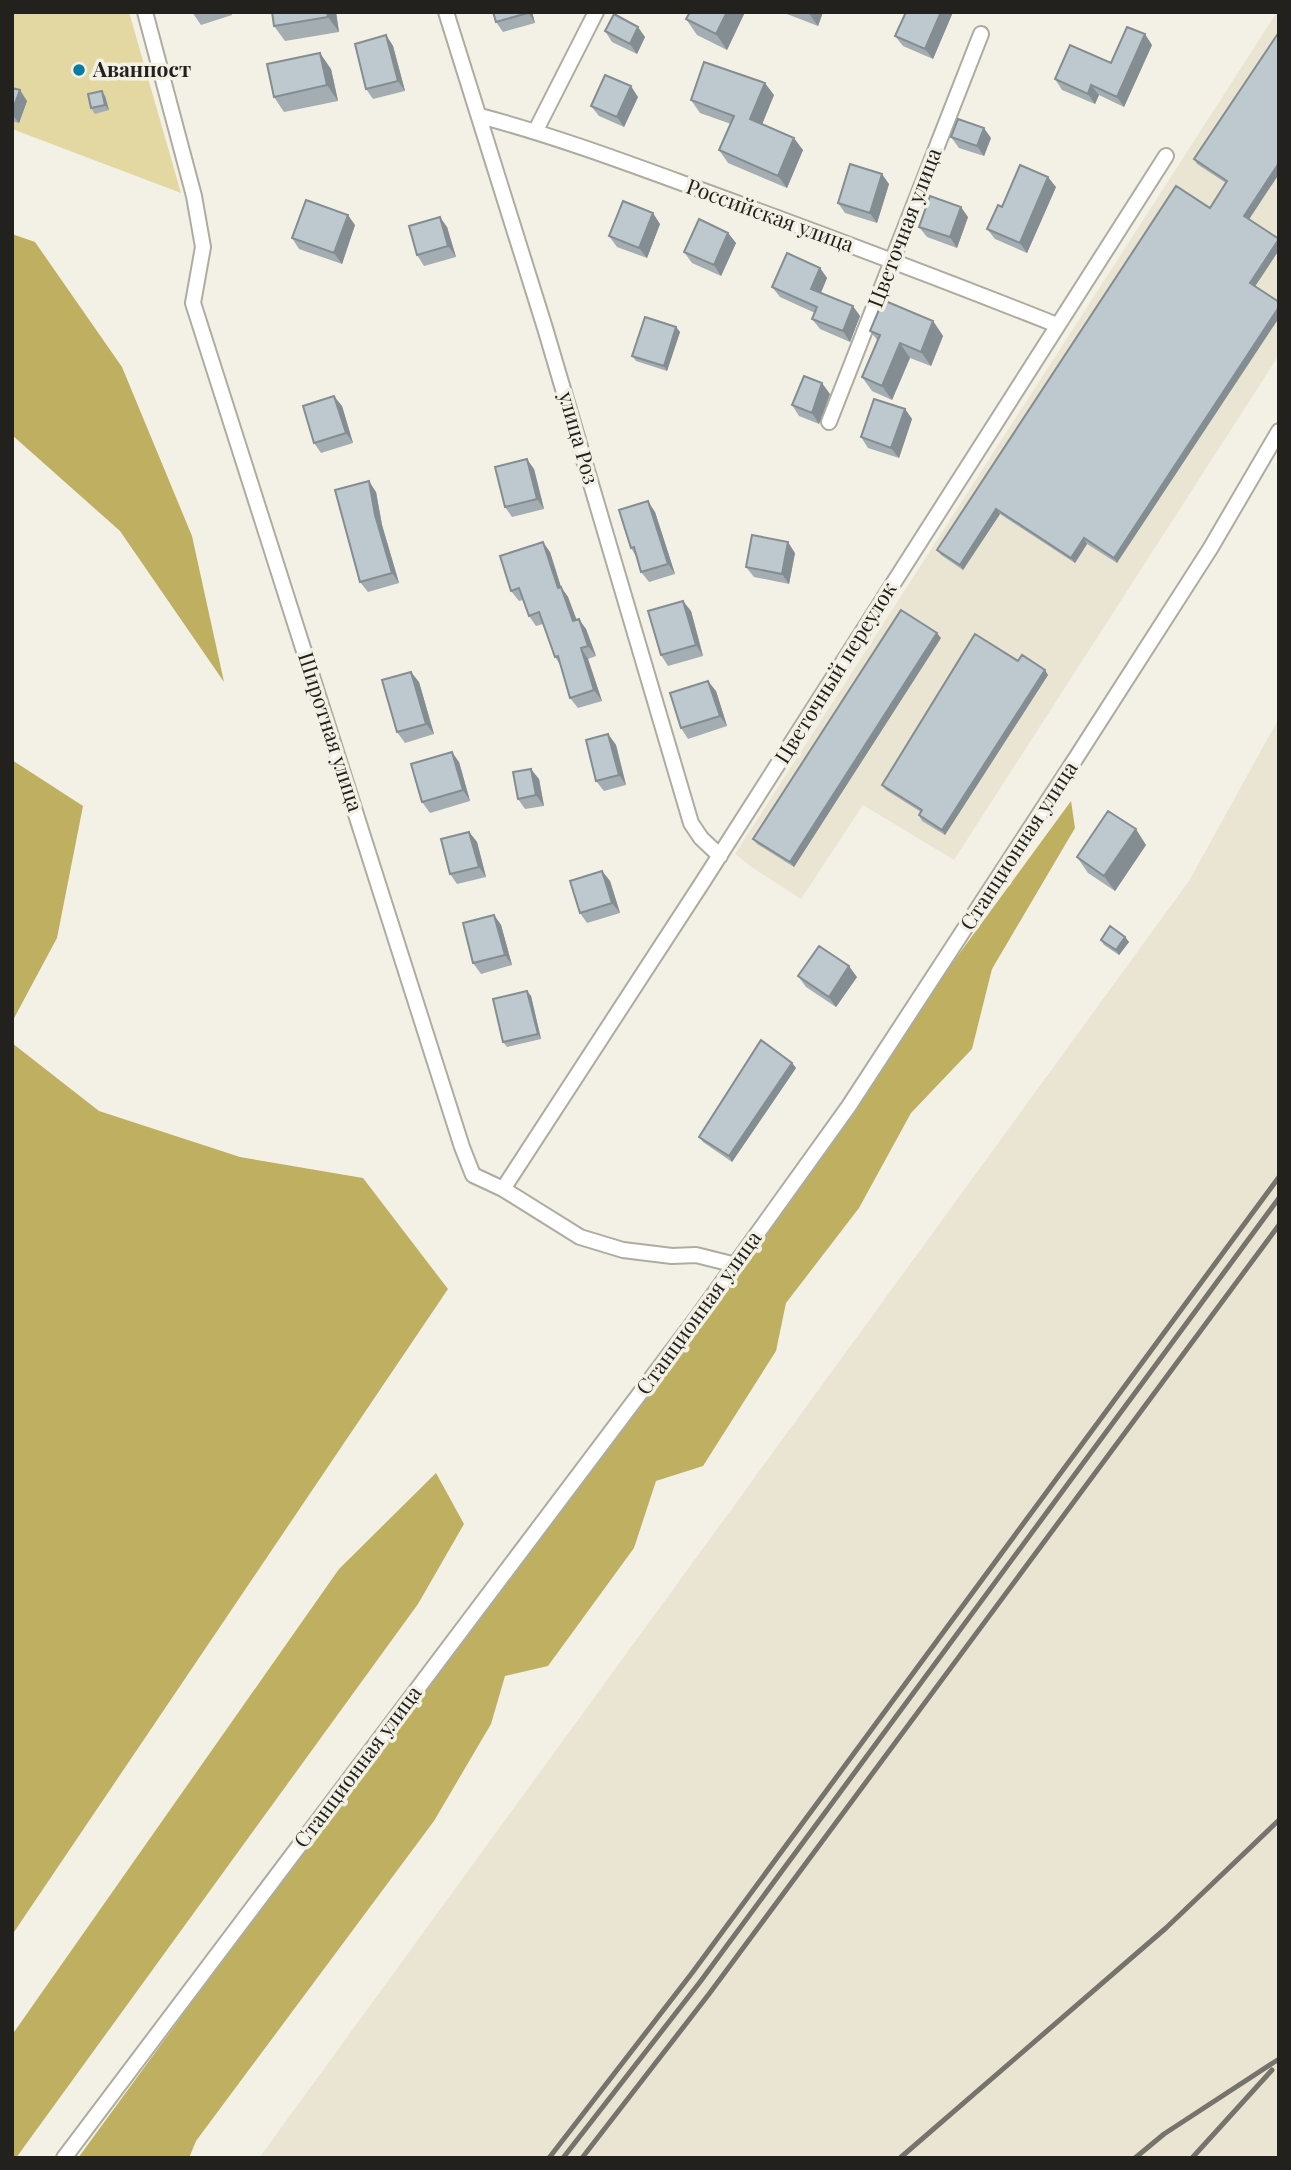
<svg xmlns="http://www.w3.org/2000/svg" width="1291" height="2170" viewBox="0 0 1291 2170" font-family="'Playfair Display',serif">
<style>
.built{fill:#e9e5d2}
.green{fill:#e3d8a2}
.forest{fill:#bfaf61}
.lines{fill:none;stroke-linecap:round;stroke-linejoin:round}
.minor-casing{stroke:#aeaca1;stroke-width:18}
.minor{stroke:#fff;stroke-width:14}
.rail{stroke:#75736c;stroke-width:5}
.wall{fill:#a3adb2}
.shaded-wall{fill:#848d91}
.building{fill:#bdc9cf;stroke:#848d91;stroke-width:2}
.poi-dot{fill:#047ca4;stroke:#f3f1e5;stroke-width:2.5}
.labels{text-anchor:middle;stroke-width:7;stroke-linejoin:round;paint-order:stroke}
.poi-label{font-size:21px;font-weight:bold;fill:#22211d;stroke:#f3f1e5;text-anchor:start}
.street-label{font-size:21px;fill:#22211d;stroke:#f3f1e5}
</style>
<rect width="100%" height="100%" fill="#f3f1e5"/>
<path class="built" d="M 1277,12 L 1279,355 L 954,860 L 863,805 L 801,899 L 753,868 L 735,854 Z
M 1279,718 L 1279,2158 L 259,2158 L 1189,881 Z"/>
<path class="green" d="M 12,12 L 129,12 L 181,193 L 12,129 Z"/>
<path class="forest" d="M 12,234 L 35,242 L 122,367 L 192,536 L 224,682 L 120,531 L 12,435 Z
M 12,760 L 83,806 L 57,938 L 12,1022 Z
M 1071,801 L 1075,828 L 992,969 L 972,1049 L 911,1113 L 859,1208 L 786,1303 L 776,1351 L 703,1466 L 656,1481 L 634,1548 L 548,1666 L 505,1676 L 491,1724 L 434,1821 L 196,2141 L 189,2158 L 78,2158 Z
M 12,1043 L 99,1111 L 240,1157 L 363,1178 L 448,1289 L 12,1935 Z
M 436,1473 L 464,1524 L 418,1604 L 16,2158 L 12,2158 L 12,2035 L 339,1569 Z"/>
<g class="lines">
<defs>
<path id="minor" d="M 145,12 L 194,196 L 203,247 L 193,303 L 462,1147 L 473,1175 L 503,1189 L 580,1237 L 623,1250 L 672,1256 L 696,1255 L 736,1265
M 446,12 L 545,328 L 691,823 L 701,838 L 720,856
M 480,116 C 563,138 643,169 723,198 C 835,239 946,281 1057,325
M 536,130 L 596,12
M 829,422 L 981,34
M 503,1189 L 704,880 L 1166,156
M 64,2158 L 696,1319 L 849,1106 L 1076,758 L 1210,549 L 1279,431"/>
</defs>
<use href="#minor" class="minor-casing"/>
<use href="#minor" class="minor"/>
<path class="rail" d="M 549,2158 L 692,1973 L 1279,1177
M 563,2158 L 700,1982 L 1279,1198
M 582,2158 L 709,1994 L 1279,1225
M 900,2158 L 1166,1928 L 1279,1820
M 1135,2158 L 1164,2134 L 1279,2059
M 1192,2158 L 1272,2070"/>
</g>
<path class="wall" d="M 192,12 L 231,12 L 232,15 L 201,25 Z
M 272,12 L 336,12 L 339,32 L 285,41 L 274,26 Z
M 493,12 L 532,12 L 535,23 L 503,32 L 496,22 Z
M 745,12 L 727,50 L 697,35 L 686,19 Z
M 786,12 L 823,12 L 818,26 L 787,14 Z
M 906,12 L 953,12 L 933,59 L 903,46 L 895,36 Z
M 605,31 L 645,37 L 637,54 L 612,42 Z
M 1279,32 L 1249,219 L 1279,250 L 1255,286 L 1117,563 L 1087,544 L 1075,563 L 1000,514 L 963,570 L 941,555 L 937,550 L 1210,208 L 1226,183 L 1197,164 L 1194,159 Z
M 386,35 L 393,46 L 405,91 L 373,99 L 366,89 Z
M 1152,45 L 1124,107 L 1099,95 L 1095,104 L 1062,90 L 1055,79 L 1111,63 Z
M 331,69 L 338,101 L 284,112 L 274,97 Z
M 12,88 L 27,101 L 19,123 L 12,121 Z
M 774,95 L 762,124 L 803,150 L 787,188 L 728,163 L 719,150 L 731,124 L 700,113 L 691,100 Z
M 105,96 L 109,110 L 95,114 L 91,108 Z
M 638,97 L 624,127 L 599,116 L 591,106 Z
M 951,137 L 991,138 L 984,156 L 959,148 Z
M 889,184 L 877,223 L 845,213 L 838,203 Z
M 1056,187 L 1027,253 L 995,239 L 987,229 L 1002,207 Z
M 968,217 L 957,248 L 927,237 L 919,227 Z
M 660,224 L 647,258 L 617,247 L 609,236 Z
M 355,225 L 342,264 L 299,249 L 292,238 Z
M 447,227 L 456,257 L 424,266 L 417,255 Z
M 728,233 L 736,243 L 721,276 L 692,263 L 684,252 Z
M 820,268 L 827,278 L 821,293 L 860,316 L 850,342 L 820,329 L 812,319 L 815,313 L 780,297 L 772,287 Z
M 933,321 L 943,336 L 931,366 L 910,358 L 892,400 L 872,391 L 862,377 L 878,341 L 870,331 Z
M 676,327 L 680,332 L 667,371 L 636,361 L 632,356 Z
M 830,394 L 819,424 L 799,416 L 792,405 Z
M 342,406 L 353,443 L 321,453 L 314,443 Z
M 905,409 L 912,419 L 899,458 L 868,448 L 861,437 Z
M 534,469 L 544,509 L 512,517 L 505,507 Z
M 376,492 L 382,525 L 399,583 L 368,592 L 360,582 Z
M 655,512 L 675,574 L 649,582 L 641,572 L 637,558 L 631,548 Z
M 550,552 L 561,587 L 568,597 L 576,620 L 586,629 L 596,656 L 588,659 L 602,701 L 578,708 L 570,698 L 561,666 L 555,657 L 543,624 L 536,626 L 529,616 L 523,600 L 519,601 L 511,591 Z
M 795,553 L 789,584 L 754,577 L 746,567 Z
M 691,611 L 703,656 L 668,666 L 661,655 Z
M 941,638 L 794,867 L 757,844 L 753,839 Z
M 1018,661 L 1048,675 L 945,835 L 922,821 L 919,815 L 921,812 L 886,790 L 882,785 Z
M 419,682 L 434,734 L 405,743 L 397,732 Z
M 716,691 L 727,726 L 688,739 L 681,728 Z
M 608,734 L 616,745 L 626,785 L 604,791 L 596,781 Z
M 459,762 L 470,801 L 430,813 L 422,802 Z
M 539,779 L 544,806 L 525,809 L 518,799 Z
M 469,832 L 477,842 L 486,877 L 457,884 L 450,874 Z
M 1146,845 L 1115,891 L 1088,873 L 1077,857 Z
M 602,871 L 610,881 L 620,913 L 587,923 L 580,913 Z
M 494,915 L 501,925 L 512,965 L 481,974 L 473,963 Z
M 1125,937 L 1129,942 L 1119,955 L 1104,945 L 1101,940 Z
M 798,976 L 857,977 L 836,1007 L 806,987 Z
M 527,991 L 531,996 L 541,1039 L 507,1047 L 503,1042 Z
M 792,1063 L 796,1068 L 732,1162 L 703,1142 L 699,1137 Z"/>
<path class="shaded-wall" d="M 327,12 L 336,12 L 339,32 L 328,17 Z
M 528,12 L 532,12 L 535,23 Z
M 727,12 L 745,12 L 727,50 L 716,34 Z
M 808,12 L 823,12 L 818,26 Z
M 941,12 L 953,12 L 933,59 L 925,49 Z
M 638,27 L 645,37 L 637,54 L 630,44 Z
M 1145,34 L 1152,45 L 1124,107 L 1117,97 Z
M 386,35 L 393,46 L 405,91 L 398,81 Z
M 320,53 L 331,69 L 338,101 L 327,85 Z
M 765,83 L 774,95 L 759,132 L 750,119 Z
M 1091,85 L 1099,95 L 1095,104 L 1088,94 Z
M 631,86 L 638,97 L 624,127 L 617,117 Z
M 20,90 L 27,101 L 19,123 L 12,114 L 12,111 Z
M 102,91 L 105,96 L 109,110 L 105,105 Z
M 984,128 L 991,138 L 984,156 L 977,146 Z
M 794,138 L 803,150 L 787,188 L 778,176 Z
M 1279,163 L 1279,174 L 1248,221 L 1244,216 Z
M 882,174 L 889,184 L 877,223 L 870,213 Z
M 1048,177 L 1056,187 L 1027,253 L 1020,243 Z
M 961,207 L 968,217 L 957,248 L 950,237 Z
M 653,213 L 660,224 L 647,258 L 639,248 Z
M 348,215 L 355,225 L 342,264 L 334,253 Z
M 440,217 L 447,227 L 456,257 L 448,246 Z
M 728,233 L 736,243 L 721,276 L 714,265 Z
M 1279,239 L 1279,250 L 1254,288 L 1250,283 Z
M 820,268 L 827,278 L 818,299 L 811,289 Z
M 853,306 L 860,316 L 850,342 L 843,331 Z
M 1279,307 L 1279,318 L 1117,563 L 1114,558 Z
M 933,321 L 943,336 L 931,366 L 921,352 Z
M 676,327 L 680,332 L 667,371 L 664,366 Z
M 900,343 L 910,358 L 892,400 L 882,386 Z
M 822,383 L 830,394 L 819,424 L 812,413 Z
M 334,396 L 342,406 L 353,443 L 346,433 Z
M 905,409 L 912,419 L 899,458 L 891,448 Z
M 527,459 L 534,469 L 544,509 L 537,499 Z
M 369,481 L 376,492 L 382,525 L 399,583 L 392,573 L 375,515 Z
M 648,501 L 655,512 L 675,574 L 668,564 Z
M 996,509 L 1000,514 L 963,570 L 960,565 Z
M 1084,538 L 1087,544 L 1075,563 L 1071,558 Z
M 543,542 L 550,552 L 561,587 L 568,597 L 581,631 L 573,621 L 558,588 Z
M 788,542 L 795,553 L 789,584 L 782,574 Z
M 683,601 L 691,611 L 703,656 L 696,645 Z
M 579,619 L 586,629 L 596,656 L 588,646 Z
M 937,633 L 941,638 L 794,867 L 790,862 Z
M 581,648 L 588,659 L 602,701 L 594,690 Z
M 1045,670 L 1048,675 L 945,835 L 942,830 Z
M 411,672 L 419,682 L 434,734 L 426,724 Z
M 708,681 L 716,691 L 727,726 L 720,716 Z
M 608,734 L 616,745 L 626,785 L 619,775 Z
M 452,752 L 459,762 L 470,801 L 463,790 Z
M 531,769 L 539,779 L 544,806 L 536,795 Z
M 1136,829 L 1146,845 L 1115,891 L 1104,876 Z
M 469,832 L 477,842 L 486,877 L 479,867 Z
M 602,871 L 610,881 L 620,913 L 612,903 Z
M 494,915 L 501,925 L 512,965 L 505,955 Z
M 1125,937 L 1129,942 L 1119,955 L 1116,950 Z
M 849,966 L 857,977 L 836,1007 L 829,997 Z
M 527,991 L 531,996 L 541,1039 L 538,1034 Z
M 792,1063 L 796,1068 L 732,1162 L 729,1156 Z"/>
<path class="building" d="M 272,12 L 327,12 L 328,17 L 274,26 Z
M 493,12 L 528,12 L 528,13 L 496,22 Z
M 690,12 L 727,12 L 716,34 L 686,19 Z
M 906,12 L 941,12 L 925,49 L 895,36 Z
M 614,14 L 638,27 L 630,44 L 605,31 Z
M 1127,27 L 1145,34 L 1117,97 L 1091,85 L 1088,94 L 1055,79 L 1070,45 L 1111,63 Z
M 1279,32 L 1279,163 L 1244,216 L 1279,239 L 1250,283 L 1279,302 L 1279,307 L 1114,558 L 1084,538 L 1071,558 L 996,509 L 960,565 L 937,550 L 1176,186 L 1210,208 L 1227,181 L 1194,159 Z
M 386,35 L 398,81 L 366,89 L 355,44 Z
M 320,53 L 327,85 L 274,97 L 267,64 Z
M 704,62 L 765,83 L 750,119 L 794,138 L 778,176 L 719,150 L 734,116 L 691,100 Z
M 605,75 L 631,86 L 617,117 L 591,106 Z
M 12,88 L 20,90 L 12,111 Z
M 102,91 L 105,105 L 91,108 L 88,94 Z
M 958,119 L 984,128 L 977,146 L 951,137 Z
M 850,164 L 882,174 L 870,213 L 838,203 Z
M 1020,165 L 1048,177 L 1020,243 L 987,229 L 998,205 L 1002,207 Z
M 930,196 L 961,207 L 950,237 L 919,227 Z
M 306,200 L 348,215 L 334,253 L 292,238 Z
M 623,201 L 653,213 L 639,248 L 609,236 Z
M 440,217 L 448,246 L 417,255 L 409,226 Z
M 699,219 L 728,233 L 714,265 L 684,252 Z
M 787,253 L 820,268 L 811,289 L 853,306 L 843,331 L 812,319 L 817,307 L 772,287 Z
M 883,300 L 933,321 L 921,352 L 900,343 L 882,386 L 862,377 L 880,335 L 870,331 Z
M 645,317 L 676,327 L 664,366 L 632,356 Z
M 804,376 L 822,383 L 812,413 L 792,405 Z
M 334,396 L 346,433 L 314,443 L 303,406 Z
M 874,399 L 905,409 L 891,448 L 861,437 Z
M 527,459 L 537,499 L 505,507 L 495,467 Z
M 369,481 L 375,515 L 392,573 L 360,582 L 335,490 Z
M 648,501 L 668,564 L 641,572 L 634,547 L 631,548 L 619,510 Z
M 752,535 L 788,542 L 782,574 L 746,567 Z
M 543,542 L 558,588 L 561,587 L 573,621 L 579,619 L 588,646 L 581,648 L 594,690 L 570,698 L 558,656 L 555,657 L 539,612 L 529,616 L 519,588 L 511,591 L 500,556 Z
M 683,601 L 696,645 L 661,655 L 648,611 Z
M 901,610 L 937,633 L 790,862 L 753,839 Z
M 975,634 L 1018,661 L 1022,655 L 1045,670 L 942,830 L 919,815 L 922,810 L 882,785 Z
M 411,672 L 426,724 L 397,732 L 382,680 Z
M 708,681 L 720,716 L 681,728 L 670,693 Z
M 608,734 L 619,775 L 596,781 L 586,740 Z
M 452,752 L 463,790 L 422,802 L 411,764 Z
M 531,769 L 536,795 L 518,799 L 513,772 Z
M 1108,811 L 1136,829 L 1104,876 L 1077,857 Z
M 469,832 L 479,867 L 450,874 L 441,839 Z
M 602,871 L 612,903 L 580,913 L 570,881 Z
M 494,915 L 505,955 L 473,963 L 463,923 Z
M 1110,926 L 1125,937 L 1116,950 L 1101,940 Z
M 819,946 L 849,966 L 829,997 L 798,976 Z
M 527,991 L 538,1034 L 503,1042 L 493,999 Z
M 761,1040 L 792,1063 L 729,1156 L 699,1137 Z"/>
<circle class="poi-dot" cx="79" cy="70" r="7"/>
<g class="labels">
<g class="poi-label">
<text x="93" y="77">Аванпост</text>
</g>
<g class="street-label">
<text transform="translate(770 216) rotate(20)" y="7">Российская улица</text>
<text transform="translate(905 228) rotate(-69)" y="7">Цветочная улица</text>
<text transform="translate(578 438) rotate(74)" y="7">улица Роз</text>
<text transform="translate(836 673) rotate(-58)" y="7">Цветочный переулок</text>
<text transform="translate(330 732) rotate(72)" y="7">Широтная улица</text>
<text transform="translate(1019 846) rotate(-57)" y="7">Станционная улица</text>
<text transform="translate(699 1313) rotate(-54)" y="7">Станционная улица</text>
<text transform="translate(358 1767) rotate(-53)" y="7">Станционная улица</text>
</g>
</g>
<rect width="1291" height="2170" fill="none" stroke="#22211d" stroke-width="28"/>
</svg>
